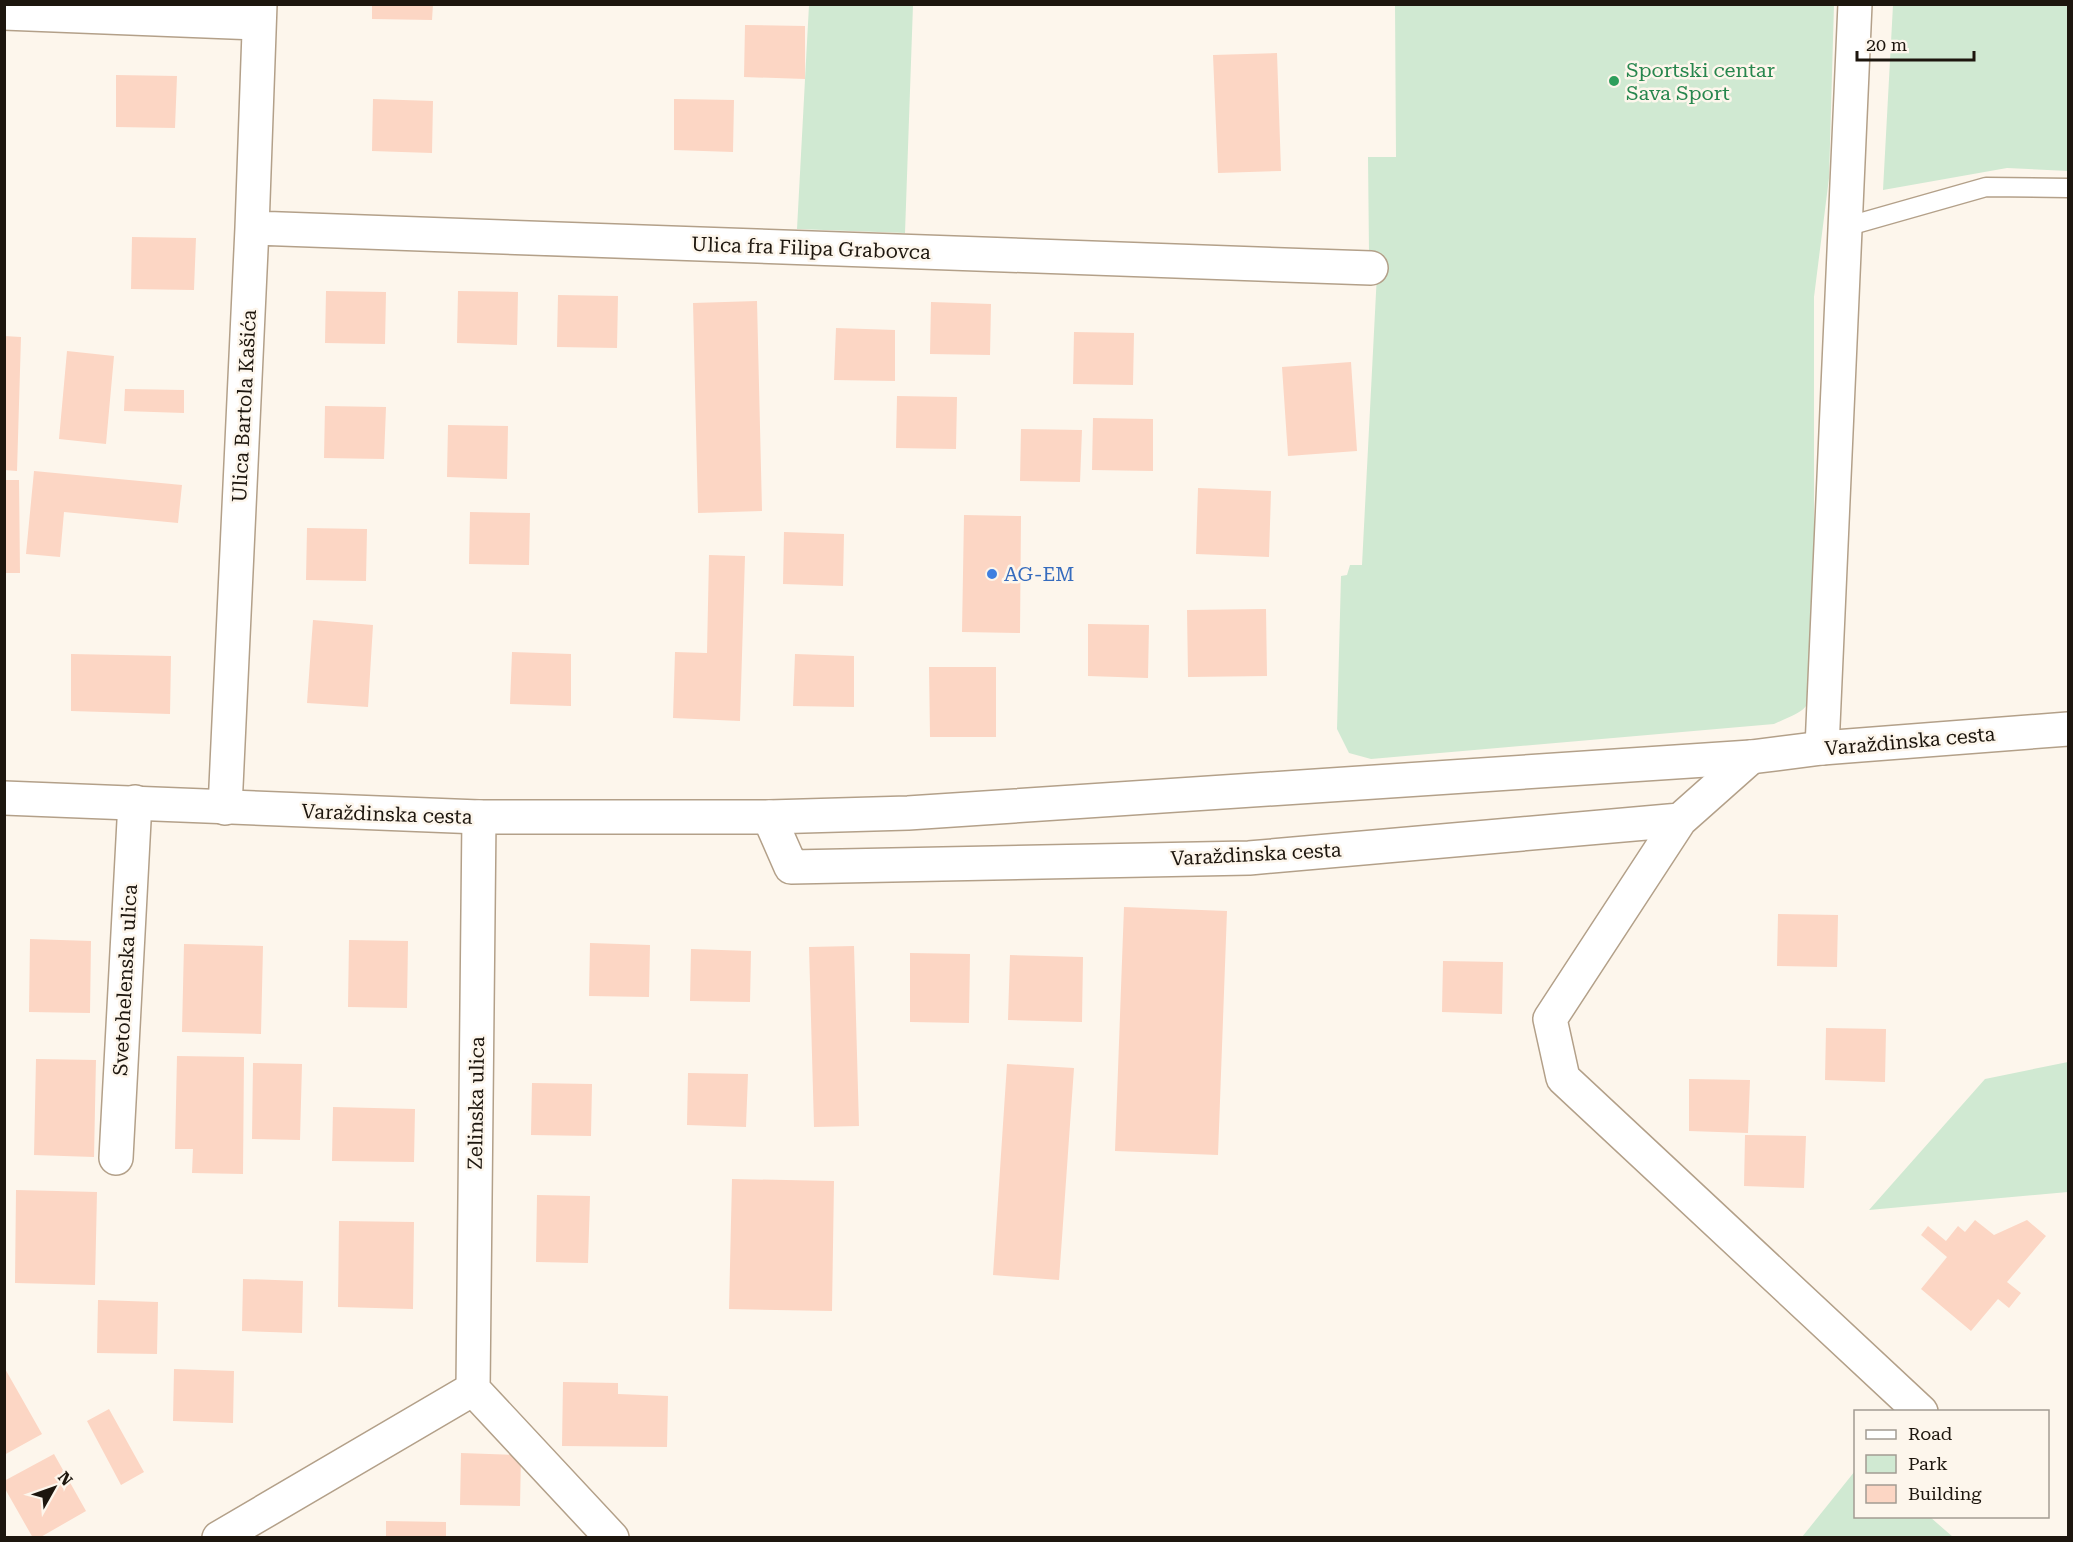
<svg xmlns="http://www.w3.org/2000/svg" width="2073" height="1542" viewBox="0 0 2073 1542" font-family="'Roboto Serif',serif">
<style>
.green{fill:#d0e9d2}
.building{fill:#fcd6c4}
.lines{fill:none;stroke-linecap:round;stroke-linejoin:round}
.lane-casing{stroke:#b3a089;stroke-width:21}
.street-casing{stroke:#b3a089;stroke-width:36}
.secondary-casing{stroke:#b3a089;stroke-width:36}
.lane{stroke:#fff;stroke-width:18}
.street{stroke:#fff;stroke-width:33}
.secondary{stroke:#fff;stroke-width:33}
.leisure-dot{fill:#2e9e5b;stroke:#fdf6ec;stroke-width:2}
.shop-dot{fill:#3f7fe0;stroke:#fdf6ec;stroke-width:2}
.labels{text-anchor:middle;stroke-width:5;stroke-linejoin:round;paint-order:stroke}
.leisure-label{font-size:20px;fill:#27864d;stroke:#fdf6ec;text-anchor:start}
.street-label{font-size:20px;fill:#1d160e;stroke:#fdf6ec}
.shop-label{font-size:20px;fill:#366cbe;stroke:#fdf6ec;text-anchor:start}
</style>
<rect width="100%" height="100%" fill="#fdf6ec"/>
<path class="green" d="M 809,5 L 913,5 L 905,233 L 797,229 Z
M 1395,5 L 1834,5 L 1829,178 L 1814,297 L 1814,676 C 1811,711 1805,710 1774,724 L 1371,759 L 1349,753 L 1337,729 L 1341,576 L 1347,575 L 1350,565 L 1362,565 L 1378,254 L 1369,252 L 1368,157 L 1396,157 Z
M 1893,5 L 2068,5 L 2068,171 L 2007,168 L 1883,190 Z
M 2068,1062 L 2068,1192 L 1869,1210 L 1985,1079 Z
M 1855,1471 L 1856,1516 L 1930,1517 L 1953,1537 L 1802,1537 Z"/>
<path class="building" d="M 372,4 L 433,4 L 432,20 L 372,19 Z
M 745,25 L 805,26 L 805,79 L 744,77 Z
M 1277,53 L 1281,171 L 1218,173 L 1213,55 Z
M 116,75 L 177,76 L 175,128 L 116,127 Z
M 373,99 L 433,101 L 432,153 L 372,151 Z
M 674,99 L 734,100 L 733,152 L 674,150 Z
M 132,237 L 196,238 L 194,290 L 131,289 Z
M 326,291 L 386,292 L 385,344 L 325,343 Z
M 458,291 L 518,292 L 517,345 L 457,343 Z
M 558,295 L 618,296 L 617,348 L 557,347 Z
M 757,301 L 762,511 L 698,513 L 693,303 Z
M 931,302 L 991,304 L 990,355 L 930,354 Z
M 836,328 L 895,330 L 895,381 L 834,380 Z
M 1074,332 L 1134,333 L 1133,385 L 1073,384 Z
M 4,336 L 21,337 L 17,471 L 4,470 Z
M 67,351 L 114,356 L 106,444 L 59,439 Z
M 1351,362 L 1357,451 L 1288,456 L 1282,367 Z
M 125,389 L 184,390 L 184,413 L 124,411 Z
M 897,396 L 957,397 L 956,449 L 896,448 Z
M 325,406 L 386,407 L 384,459 L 324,458 Z
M 1093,418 L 1153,419 L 1153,471 L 1092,470 Z
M 448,425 L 508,426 L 507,479 L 447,477 Z
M 1021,429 L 1082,430 L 1080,482 L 1020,481 Z
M 34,471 L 182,485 L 178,523 L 64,512 L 60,557 L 26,554 Z
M 4,480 L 19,480 L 20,573 L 4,573 Z
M 1198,488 L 1271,491 L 1269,557 L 1196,554 Z
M 470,512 L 530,513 L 529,565 L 469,564 Z
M 964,515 L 1021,516 L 1020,633 L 962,632 Z
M 307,528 L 367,529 L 366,581 L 306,580 Z
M 784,532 L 844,534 L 843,586 L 783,584 Z
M 709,555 L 745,556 L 740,721 L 673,718 L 675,652 L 707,653 Z
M 1266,609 L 1267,676 L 1188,677 L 1187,610 Z
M 313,620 L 373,625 L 368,707 L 307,703 Z
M 1088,624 L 1149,625 L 1148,678 L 1088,676 Z
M 512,652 L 571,654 L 571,706 L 510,704 Z
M 71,654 L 171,656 L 170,714 L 71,711 Z
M 795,654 L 854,656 L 854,707 L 793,706 Z
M 929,667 L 996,667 L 996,737 L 930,737 Z
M 1124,907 L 1227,911 L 1218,1155 L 1115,1151 Z
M 1778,914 L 1838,915 L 1837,967 L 1777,966 Z
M 30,939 L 91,941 L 90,1013 L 29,1012 Z
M 349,940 L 408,941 L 407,1008 L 348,1007 Z
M 590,943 L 650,945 L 649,997 L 589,996 Z
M 184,944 L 263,946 L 261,1034 L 182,1032 Z
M 854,946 L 859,1126 L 814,1127 L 809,947 Z
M 691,949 L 751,951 L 750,1002 L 690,1001 Z
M 910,953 L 970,954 L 969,1023 L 910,1022 Z
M 1010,955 L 1083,957 L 1082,1022 L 1008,1020 Z
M 1443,961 L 1503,962 L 1502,1014 L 1442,1012 Z
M 1826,1028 L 1886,1029 L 1885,1082 L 1825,1080 Z
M 177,1056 L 244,1057 L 243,1174 L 192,1173 L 193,1149 L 175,1149 Z
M 36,1059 L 96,1060 L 94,1157 L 34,1155 Z
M 253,1063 L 302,1064 L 300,1140 L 252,1139 Z
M 1007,1064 L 1074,1068 L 1059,1280 L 993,1275 Z
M 688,1073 L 748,1074 L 746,1127 L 687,1125 Z
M 1689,1079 L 1750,1080 L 1748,1133 L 1689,1131 Z
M 532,1083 L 592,1084 L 591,1136 L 531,1135 Z
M 333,1107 L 415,1109 L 414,1162 L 332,1161 Z
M 1745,1135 L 1806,1136 L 1804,1188 L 1744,1186 Z
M 732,1179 L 834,1181 L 832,1311 L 729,1309 Z
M 16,1190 L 97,1192 L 95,1285 L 15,1283 Z
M 537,1195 L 590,1196 L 588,1263 L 536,1262 Z
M 1975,1220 L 1994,1235 L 2027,1220 L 2046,1236 L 2007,1282 L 2021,1293 L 2009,1308 L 1998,1299 L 1971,1331 L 1921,1289 L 1947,1257 L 1921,1235 L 1928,1226 L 1946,1241 L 1958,1226 L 1965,1232 Z
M 339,1221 L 414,1222 L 413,1309 L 338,1307 Z
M 243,1279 L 303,1281 L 302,1333 L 242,1331 Z
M 98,1300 L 158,1302 L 157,1354 L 97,1353 Z
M 4,1367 L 42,1434 L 4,1455 Z
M 174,1369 L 234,1371 L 233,1423 L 173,1421 Z
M 563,1382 L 618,1383 L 618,1394 L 668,1396 L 667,1447 L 562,1446 Z
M 109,1409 L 144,1472 L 121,1485 L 87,1421 Z
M 461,1453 L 521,1455 L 520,1506 L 460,1505 Z
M 54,1454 L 86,1511 L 39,1538 L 33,1538 L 4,1487 L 4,1481 Z
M 386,1521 L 446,1522 L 446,1538 L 386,1538 Z"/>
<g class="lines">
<defs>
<path id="lane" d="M 1845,227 L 1986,187 L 2068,188"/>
<path id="street" d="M 4,13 L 259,23
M 252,228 L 1371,268
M 1822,748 L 1855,4
M 225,808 L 252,228 L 260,4
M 769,817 L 791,867 L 1249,858 L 1680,820 L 1751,757
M 1680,820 L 1550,1019 L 1563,1078 L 1921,1412
M 116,1158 L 135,802
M 473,1389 L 612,1538
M 219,1538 L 473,1389 L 479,817"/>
<path id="secondary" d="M 4,798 L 479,817 L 769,817 L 908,813 L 1751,757 L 1822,748 L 2068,729"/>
</defs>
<use href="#lane" class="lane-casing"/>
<use href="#street" class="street-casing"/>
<use href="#secondary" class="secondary-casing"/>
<use href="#lane" class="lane"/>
<use href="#street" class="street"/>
<use href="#secondary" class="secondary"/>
</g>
<circle class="leisure-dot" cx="1614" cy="81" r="6"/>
<circle class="shop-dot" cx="992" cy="574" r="6"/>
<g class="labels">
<g class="leisure-label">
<text x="1626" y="77">Sportski centar<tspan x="1626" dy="23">Sava Sport</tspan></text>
</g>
<g class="street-label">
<text transform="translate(811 248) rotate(2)" y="7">Ulica fra Filipa Grabovca</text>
<text transform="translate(244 406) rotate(-87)" y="7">Ulica Bartola Kašića</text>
<text transform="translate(1910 741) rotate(-5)" y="7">Varaždinska cesta</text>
<text transform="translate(387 814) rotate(2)" y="7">Varaždinska cesta</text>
<text transform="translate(1256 854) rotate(-3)" y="7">Varaždinska cesta</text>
<text transform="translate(125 980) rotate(-87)" y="7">Svetohelenska ulica</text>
<text transform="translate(476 1103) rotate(-89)" y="7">Zelinska ulica</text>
</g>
<g class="shop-label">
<text x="1004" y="581">AG-EM</text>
</g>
</g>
<rect width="2073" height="1542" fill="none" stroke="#1d160e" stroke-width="12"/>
<rect x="1854" y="1410" width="195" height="108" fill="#fdf6ec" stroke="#a39c93" stroke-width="1.5"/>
<rect x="1866" y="1430" width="30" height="9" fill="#ffffff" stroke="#a39c93" stroke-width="1.5"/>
<text x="1908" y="1440" font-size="18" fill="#1d160e">Road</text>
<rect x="1866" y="1455" width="30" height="18" fill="#d0e9d2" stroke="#a39c93" stroke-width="1.5"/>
<text x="1908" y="1470" font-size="18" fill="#1d160e">Park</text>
<rect x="1866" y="1485" width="30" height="18" fill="#fcd6c4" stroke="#a39c93" stroke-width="1.5"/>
<text x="1908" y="1500" font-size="18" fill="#1d160e">Building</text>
<g transform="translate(54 1488) rotate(50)" stroke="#fdf6ec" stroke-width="4.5" paint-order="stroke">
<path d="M0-4.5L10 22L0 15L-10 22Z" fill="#1d160e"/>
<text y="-9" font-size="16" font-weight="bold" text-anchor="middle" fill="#1d160e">N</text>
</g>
<path d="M1857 51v9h117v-9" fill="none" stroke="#1d160e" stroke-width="3"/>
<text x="1866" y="51" font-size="18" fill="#1d160e" stroke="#fdf6ec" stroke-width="4.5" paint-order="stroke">20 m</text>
</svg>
